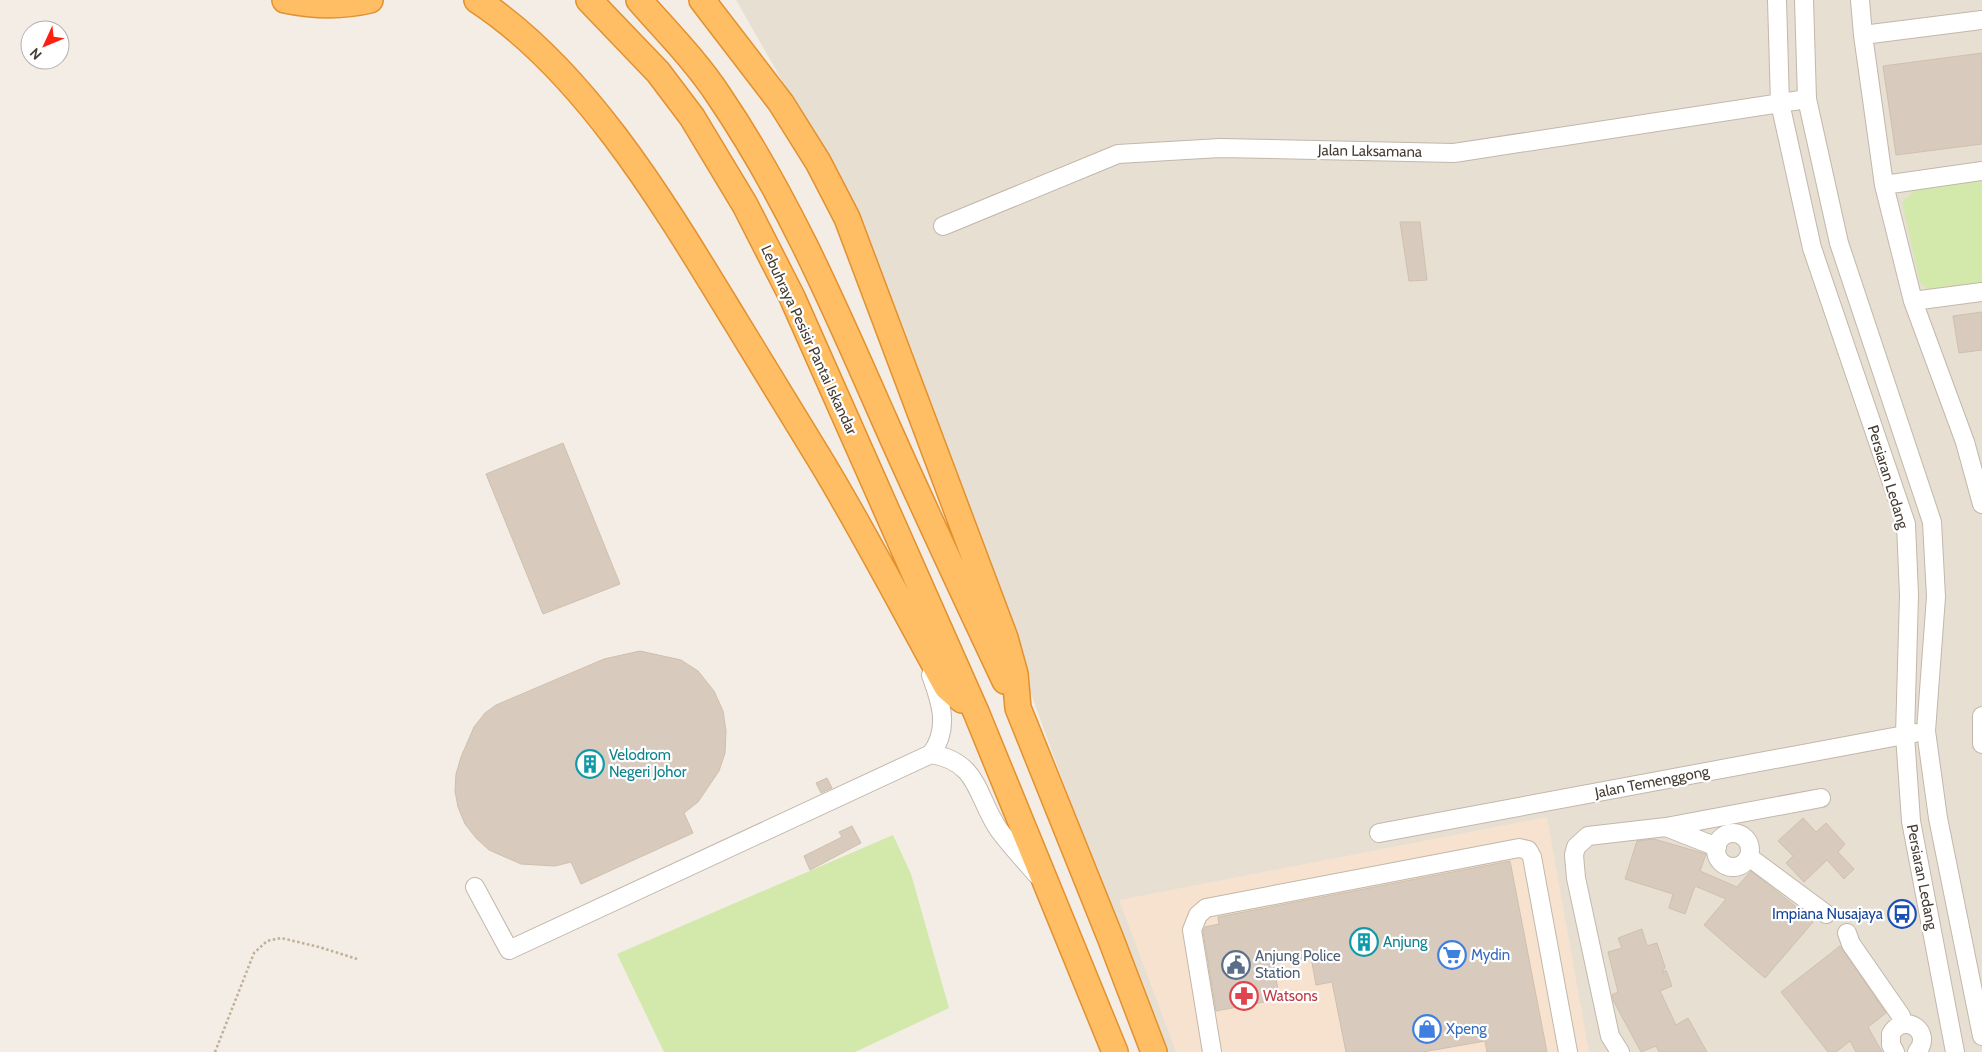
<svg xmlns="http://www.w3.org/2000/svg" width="1982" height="1052" viewBox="0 0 1982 1052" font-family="Cabin,sans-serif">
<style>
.residential{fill:#e7dfd2}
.commercial{fill:#f6e2ce}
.green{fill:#d3e9ab}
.building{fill:#d8cbbd;stroke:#d0bfad}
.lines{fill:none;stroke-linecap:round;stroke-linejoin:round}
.minor-casing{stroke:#c2b7aa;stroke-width:20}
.highway-casing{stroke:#e3912f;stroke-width:28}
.path{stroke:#c1af97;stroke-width:2.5;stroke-dasharray:2.5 2.5;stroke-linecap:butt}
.minor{stroke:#fff;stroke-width:18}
.highway{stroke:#ffbd64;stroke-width:25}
.labels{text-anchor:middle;stroke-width:4.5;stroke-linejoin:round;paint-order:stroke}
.street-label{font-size:15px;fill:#453d34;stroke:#fff}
.culture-label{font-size:15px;fill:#0d838f;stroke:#fff;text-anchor:start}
.transit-label{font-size:15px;fill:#164399;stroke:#fff;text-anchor:end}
.shop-label{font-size:15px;fill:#366cbe;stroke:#fff;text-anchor:start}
.service-label{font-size:15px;fill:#4e5e75;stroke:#fff;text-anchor:start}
.health-label{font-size:15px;fill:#be3a42;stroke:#fff;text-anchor:start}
</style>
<rect width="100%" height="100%" fill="#f3ede5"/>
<path class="residential" d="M 736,0 L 1982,0 L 1982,1052 L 1162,1052 L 850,199 Z"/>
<path class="commercial" d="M 1547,817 L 1589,1052 L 1176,1052 L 1119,900 Z"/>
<path class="green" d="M 1982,180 L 1982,284 L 1929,290 L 1920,283 L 1902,202 L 1919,187 Z
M 893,835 L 911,874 L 949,1008 L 855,1052 L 664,1052 L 617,954 Z"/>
<path class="building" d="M 1982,53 L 1982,144 L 1896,155 L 1883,66 Z
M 1400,222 L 1420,222 L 1427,280 L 1409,281 Z
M 1982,312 L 1982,350 L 1959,353 L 1953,316 Z
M 563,443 L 620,584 L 543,614 L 486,474 Z
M 640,651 L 681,660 L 698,671 L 714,691 L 723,711 L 726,731 L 725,753 L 719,771 L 698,802 L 684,813 L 693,833 L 581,884 L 571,862 L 555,866 L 521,864 L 489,850 L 476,838 L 465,824 L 458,807 L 455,791 L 456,774 L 461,757 L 474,727 L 485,713 L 496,705 L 604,659 Z
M 827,778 L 832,788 L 821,793 L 816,783 Z
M 1803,818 L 1816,832 L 1826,823 L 1845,844 L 1838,852 L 1854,869 L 1844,879 L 1827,860 L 1804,882 L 1786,863 L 1793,856 L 1778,841 Z
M 852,826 L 861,843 L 810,870 L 804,856 L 842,837 L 839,832 Z
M 1654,839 L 1706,854 L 1700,871 L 1737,887 L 1751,871 L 1814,921 L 1765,978 L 1704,925 L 1726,899 L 1695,886 L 1685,914 L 1669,908 L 1673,894 L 1625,879 L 1637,841 Z
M 1510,861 L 1547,1052 L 1487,1052 L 1485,1041 L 1423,1052 L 1346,1052 L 1332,982 L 1316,985 L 1311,957 L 1273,964 L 1280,999 L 1216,1011 L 1203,931 L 1205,927 L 1219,924 L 1218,917 Z
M 1642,929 L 1647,946 L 1657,943 L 1665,967 L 1662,974 L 1666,970 L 1672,986 L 1660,991 L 1676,1025 L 1688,1018 L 1707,1052 L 1659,1052 L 1656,1046 L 1641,1052 L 1614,1002 L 1612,995 L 1618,992 L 1608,952 L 1622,948 L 1618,938 Z
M 1840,946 L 1886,1013 L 1868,1027 L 1882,1052 L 1856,1052 L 1850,1041 L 1836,1052 L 1828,1052 L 1781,992 Z"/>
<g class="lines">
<defs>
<path id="minor" d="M 1777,0 L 1780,103 L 1812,248 L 1906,524 L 1909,595 L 1905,735 L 1911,821 L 1955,1052
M 1804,0 L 1807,99 L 1839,243 L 1932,522 L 1936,597 L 1926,731 L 1938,818 L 1982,1036
M 1860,0 L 1863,35 L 1884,185 L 1913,301 L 1965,442 L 1982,504
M 1863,35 L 1982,20
M 1884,185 L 1982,171
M 943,226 L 1118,154 L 1220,148 L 1454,153 L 1807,99
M 1913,301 L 1982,292
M 1982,716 L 1982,744
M 931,754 C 980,762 976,797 999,830 C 1011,846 1024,860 1037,875
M 1666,827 L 1717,847
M 1379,833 L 1915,733
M1716 850a17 17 0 1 1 34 0a17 17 0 1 1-34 0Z
M 1749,857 L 1826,914
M 475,887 L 509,950 L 931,754 C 950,729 941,702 931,675
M 1847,933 L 1851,944 L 1901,1016 L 1903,1024
M 1212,1052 L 1192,930 L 1198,915 L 1206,908 L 1519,848 L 1528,850 L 1532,857 L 1568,1052
M 1620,1052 L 1610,1036 L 1576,878 L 1574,855 L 1576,847 L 1588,836 L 1666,827 L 1821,798
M 1895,1052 L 1891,1045 L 1891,1034 C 1904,1011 1934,1032 1917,1052"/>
<path id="highway" d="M 285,0 C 314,6 341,7 370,0
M 477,0 C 588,73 668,211 736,322 C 765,370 795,418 824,466 C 867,538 906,613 947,687 L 962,700
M 589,0 L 658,72 L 692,117 L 745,205 L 792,297 L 976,712 L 1115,1052
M 639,0 C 666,31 696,61 719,96 C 787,196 835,308 884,419 C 923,507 964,594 1005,681
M 702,0 L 781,103 L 818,162 L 847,218 L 1005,638 L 1015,674 L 1018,708 L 1110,937 L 1154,1052"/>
</defs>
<use href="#minor" class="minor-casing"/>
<use href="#highway" class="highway-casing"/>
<path class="path" d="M 215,1052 L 254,953 L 267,941 L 281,938 L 319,947 L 357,959"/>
<use href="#minor" class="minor"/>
<use href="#highway" class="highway"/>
</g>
<defs>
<symbol id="building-ring" viewBox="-11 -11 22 22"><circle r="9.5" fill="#fff" stroke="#0f9aa8" stroke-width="1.5"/><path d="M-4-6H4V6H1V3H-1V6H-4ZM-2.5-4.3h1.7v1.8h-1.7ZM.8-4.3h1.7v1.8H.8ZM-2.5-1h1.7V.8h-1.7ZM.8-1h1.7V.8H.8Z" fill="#0f9aa8"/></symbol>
<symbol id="bus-ring" viewBox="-11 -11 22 22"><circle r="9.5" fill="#fff" stroke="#1a4fb4" stroke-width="1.5"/><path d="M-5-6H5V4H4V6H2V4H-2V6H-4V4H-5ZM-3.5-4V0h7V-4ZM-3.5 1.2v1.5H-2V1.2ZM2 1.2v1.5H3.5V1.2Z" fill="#1a4fb4"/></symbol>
<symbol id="supermarket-ring" viewBox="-11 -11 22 22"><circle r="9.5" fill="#fff" stroke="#3f7fe0" stroke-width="1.5"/><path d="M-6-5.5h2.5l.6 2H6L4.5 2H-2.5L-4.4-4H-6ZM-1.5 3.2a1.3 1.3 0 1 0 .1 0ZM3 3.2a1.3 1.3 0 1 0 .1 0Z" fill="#3f7fe0"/></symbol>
<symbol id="civic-ring" viewBox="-11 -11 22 22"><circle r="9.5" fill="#fff" stroke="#5c6f8a" stroke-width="1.5"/><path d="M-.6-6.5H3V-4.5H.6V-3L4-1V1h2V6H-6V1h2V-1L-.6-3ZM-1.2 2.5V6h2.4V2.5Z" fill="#5c6f8a"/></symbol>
<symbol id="pharmacy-ring" viewBox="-11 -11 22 22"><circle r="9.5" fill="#fff" stroke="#e0444e" stroke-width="1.5"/><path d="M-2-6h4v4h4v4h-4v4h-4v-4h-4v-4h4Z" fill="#e0444e"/></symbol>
<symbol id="shop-ring" viewBox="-11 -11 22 22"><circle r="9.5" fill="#fff" stroke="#3f7fe0" stroke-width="1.5"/><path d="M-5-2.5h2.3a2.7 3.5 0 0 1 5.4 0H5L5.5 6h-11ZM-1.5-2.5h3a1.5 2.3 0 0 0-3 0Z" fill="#3f7fe0"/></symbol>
</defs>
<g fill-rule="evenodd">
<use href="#building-ring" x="574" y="748" width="32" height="32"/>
<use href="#bus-ring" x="1886" y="898" width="32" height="32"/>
<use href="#building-ring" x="1348" y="926" width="32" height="32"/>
<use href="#supermarket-ring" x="1436" y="939" width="32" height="32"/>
<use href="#civic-ring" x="1220" y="949" width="32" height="32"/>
<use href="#pharmacy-ring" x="1228" y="980" width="32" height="32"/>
<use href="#shop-ring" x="1411" y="1013" width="32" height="32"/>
</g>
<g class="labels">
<g class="street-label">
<text transform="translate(1370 151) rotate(1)" y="5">Jalan Laksamana</text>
<text transform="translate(809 340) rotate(65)" y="5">Lebuhraya Pesisir Pantai Iskandar</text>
<text transform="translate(1888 477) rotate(73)" y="5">Persiaran Ledang</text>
<text transform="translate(1652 782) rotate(-11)" y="5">Jalan Temenggong</text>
<text transform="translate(1922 877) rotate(79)" y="5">Persiaran Ledang</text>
</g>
<g class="culture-label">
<text x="609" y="760">Velodrom<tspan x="609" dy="17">Negeri Johor</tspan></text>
<text x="1383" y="947">Anjung</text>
</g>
<g class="transit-label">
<text x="1883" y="919">Impiana Nusajaya</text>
</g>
<g class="shop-label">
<text x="1471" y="960">Mydin</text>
<text x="1446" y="1034">Xpeng</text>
</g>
<g class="service-label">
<text x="1255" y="961">Anjung Police<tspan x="1255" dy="17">Station</tspan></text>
</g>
<g class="health-label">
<text x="1263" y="1001">Watsons</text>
</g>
</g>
<g transform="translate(45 45) rotate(226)"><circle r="24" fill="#ffffff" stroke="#b5b1ae"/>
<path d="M0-4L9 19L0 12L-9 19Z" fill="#ff1e10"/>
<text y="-8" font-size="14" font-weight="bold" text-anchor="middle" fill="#453d34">N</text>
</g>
</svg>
